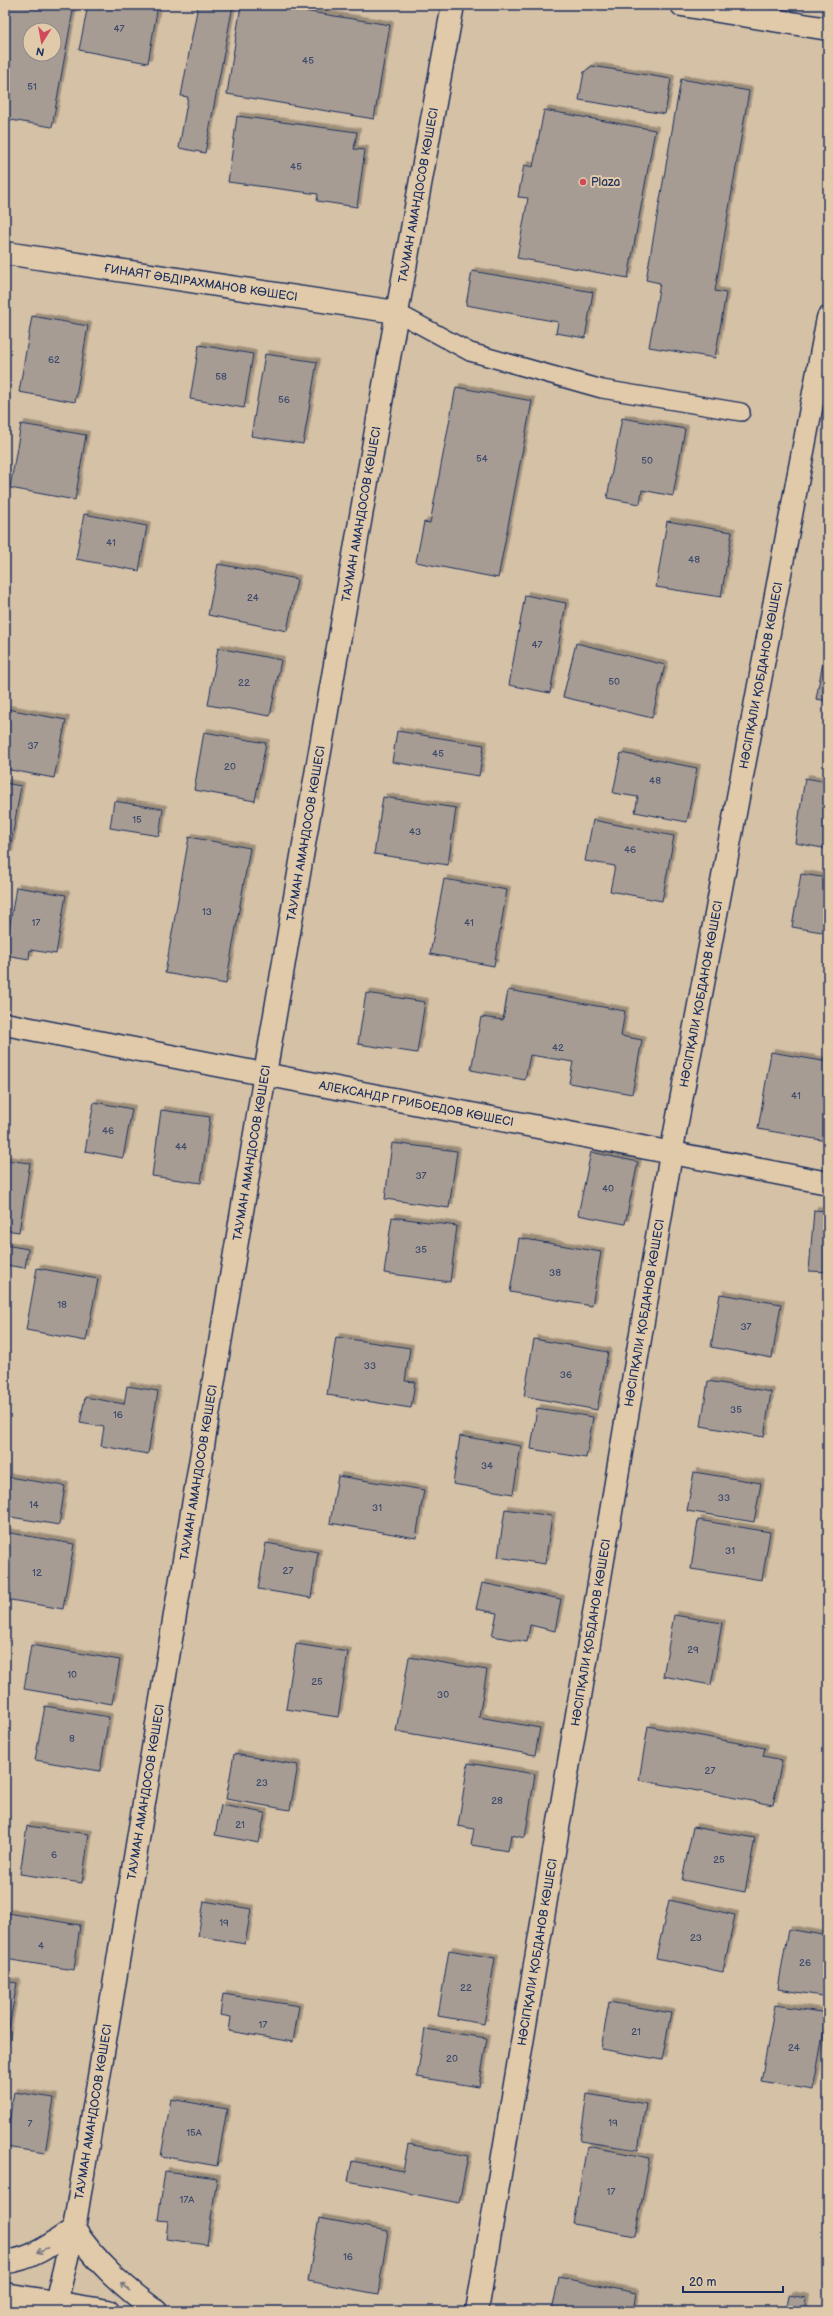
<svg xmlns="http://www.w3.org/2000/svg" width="833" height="2316" viewBox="0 0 833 2316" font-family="'Balsamiq Sans',sans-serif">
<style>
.building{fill:#a69c94;stroke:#1b2f5e;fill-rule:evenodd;filter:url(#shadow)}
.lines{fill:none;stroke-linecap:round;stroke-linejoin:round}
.service-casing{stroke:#1b2f5e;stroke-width:20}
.minor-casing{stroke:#1b2f5e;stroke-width:25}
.tertiary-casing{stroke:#1b2f5e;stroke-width:25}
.secondary-casing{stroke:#1b2f5e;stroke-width:25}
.service{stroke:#e1caaa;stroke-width:17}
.minor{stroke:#e1caaa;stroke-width:22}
.tertiary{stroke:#e1caaa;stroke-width:22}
.secondary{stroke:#e1caaa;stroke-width:22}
.oneway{stroke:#747580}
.poi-dot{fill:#d1495b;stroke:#e1caaa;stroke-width:1.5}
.labels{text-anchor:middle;stroke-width:4;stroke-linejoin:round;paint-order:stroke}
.number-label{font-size:10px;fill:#3e4a6c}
.poi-label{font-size:12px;fill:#1b2f5e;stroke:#e1caaa;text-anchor:start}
.street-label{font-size:12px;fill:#1b2f5e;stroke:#e1caaa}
</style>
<defs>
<filter id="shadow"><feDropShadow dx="3.5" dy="-3.5" stdDeviation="0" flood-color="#0004"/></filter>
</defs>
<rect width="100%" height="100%" fill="#d5c1a6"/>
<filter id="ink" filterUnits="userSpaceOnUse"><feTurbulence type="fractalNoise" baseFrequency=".025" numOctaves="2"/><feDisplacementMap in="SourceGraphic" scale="8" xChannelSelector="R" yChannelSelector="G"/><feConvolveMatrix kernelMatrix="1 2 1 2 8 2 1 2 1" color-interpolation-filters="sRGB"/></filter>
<g filter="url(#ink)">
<path class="building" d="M 5,5 L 74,5 L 52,127 L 5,119 ZM 30,30 L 54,30 L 54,54 L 30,54 Z
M 88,5 L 158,5 L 148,63 L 79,50 Z
M 198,5 L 233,5 L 205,153 L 179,148 L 188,97 L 181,96 Z
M 241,5 L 267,5 L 390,25 L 374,119 L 227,94 Z
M 592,66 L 671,79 L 665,114 L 579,100 L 584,72 Z
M 681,79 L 749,91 L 715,291 L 726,293 L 715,358 L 649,347 L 660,283 L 646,280 Z
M 544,110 L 655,130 L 628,278 L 517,258 L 528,198 L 518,197 L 524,165 L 533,167 Z
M 237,116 L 357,132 L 354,149 L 365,150 L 357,207 L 317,201 L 318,194 L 228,182 Z
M 472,271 L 593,292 L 585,338 L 556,333 L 558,322 L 466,305 Z
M 32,316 L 88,326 L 75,402 L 19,392 Z
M 199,345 L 253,354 L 244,408 L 190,399 Z
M 265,354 L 317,362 L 303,444 L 251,436 Z
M 456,387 L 532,401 L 498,578 L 416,562 L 424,522 L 430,523 Z
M 622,418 L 685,429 L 673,496 L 642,490 L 640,504 L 607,498 Z
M 21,424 L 86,435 L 75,500 L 10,488 Z
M 84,514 L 147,526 L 139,571 L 76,559 Z
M 667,521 L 732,532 L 721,597 L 656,587 Z
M 218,564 L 297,579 L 287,631 L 208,615 Z
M 525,595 L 566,603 L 550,693 L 509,685 Z
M 576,643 L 665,665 L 652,718 L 563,697 Z
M 218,648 L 281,660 L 270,716 L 208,705 Z
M 823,662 L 828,662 L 828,701 L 816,699 Z
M 7,709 L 66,720 L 54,778 L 5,769 Z
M 397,731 L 484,745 L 479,776 L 392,762 Z
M 204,732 L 266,743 L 255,801 L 194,790 Z
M 621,753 L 697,768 L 687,822 L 635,812 L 638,797 L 613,793 Z
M 805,778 L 828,782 L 828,849 L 795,843 Z
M 5,783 L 21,786 L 9,855 L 5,855 Z
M 383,797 L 456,808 L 448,865 L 374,854 Z
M 114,801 L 163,809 L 159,836 L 110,828 Z
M 593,820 L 674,836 L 662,901 L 610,891 L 615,866 L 585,861 Z
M 189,837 L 250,848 L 226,984 L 165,973 Z
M 801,874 L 828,878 L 828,933 L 792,927 Z
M 444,879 L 507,890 L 494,966 L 430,954 Z
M 16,887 L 66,895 L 56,954 L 30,950 L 29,959 L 5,955 Z
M 508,990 L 625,1011 L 621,1036 L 642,1040 L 632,1094 L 569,1083 L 573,1062 L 530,1055 L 525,1080 L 471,1070 L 481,1017 L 503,1020 Z
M 366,993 L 425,1002 L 417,1053 L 358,1044 Z
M 771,1052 L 828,1062 L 827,1141 L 758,1129 Z
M 94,1102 L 132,1109 L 123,1158 L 85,1151 Z
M 161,1110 L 210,1117 L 201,1183 L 152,1176 Z
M 392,1143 L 457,1151 L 449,1208 L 385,1199 Z
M 591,1152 L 638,1162 L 625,1224 L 578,1215 Z
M 5,1160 L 30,1163 L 19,1232 L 5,1230 Z
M 814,1210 L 828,1211 L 828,1272 L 809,1271 Z
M 392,1217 L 457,1226 L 450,1282 L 384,1273 Z
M 519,1238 L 601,1252 L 592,1306 L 510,1292 Z
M 5,1245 L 28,1249 L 25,1268 L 5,1265 Z
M 37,1268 L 98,1279 L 86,1341 L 26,1330 Z
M 720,1294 L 781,1304 L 772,1358 L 711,1347 Z
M 336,1337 L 410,1348 L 405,1381 L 415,1382 L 411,1408 L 327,1395 Z
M 534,1339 L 608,1352 L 597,1410 L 524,1396 Z
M 708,1381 L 771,1392 L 764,1437 L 701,1426 Z
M 127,1386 L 158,1391 L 148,1454 L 101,1446 L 104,1427 L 80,1423 L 85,1397 L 124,1404 Z
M 537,1408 L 593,1417 L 586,1458 L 531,1449 Z
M 460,1436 L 521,1446 L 513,1494 L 453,1484 Z
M 694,1472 L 761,1483 L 754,1522 L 687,1511 Z
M 338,1476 L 424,1490 L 416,1538 L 330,1523 Z
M 8,1477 L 65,1486 L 59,1525 L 5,1516 Z
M 505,1509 L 552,1516 L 545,1564 L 498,1557 Z
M 698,1520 L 770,1532 L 762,1580 L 691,1569 Z
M 5,1532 L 74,1544 L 63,1609 L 5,1599 Z
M 266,1543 L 318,1552 L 311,1598 L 258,1589 Z
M 482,1583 L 561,1599 L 555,1631 L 530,1625 L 527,1642 L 492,1636 L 497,1613 L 476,1609 Z
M 674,1615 L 722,1623 L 711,1685 L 663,1676 Z
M 296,1644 L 348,1652 L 338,1717 L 286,1709 Z
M 31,1645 L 120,1660 L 112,1704 L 24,1689 Z
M 409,1657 L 487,1670 L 479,1717 L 540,1728 L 535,1755 L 396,1731 Z
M 45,1706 L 109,1717 L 100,1771 L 35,1760 Z
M 648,1726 L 765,1748 L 763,1756 L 782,1760 L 773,1805 L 639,1780 Z
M 234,1754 L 298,1765 L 290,1810 L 226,1799 Z
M 468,1763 L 535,1774 L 525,1838 L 511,1835 L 508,1851 L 471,1845 L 474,1829 L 458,1826 Z
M 221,1805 L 265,1813 L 259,1843 L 215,1835 Z
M 27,1826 L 89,1834 L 82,1883 L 20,1874 Z
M 693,1827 L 755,1838 L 745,1892 L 682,1880 Z
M 669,1900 L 735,1915 L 723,1972 L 656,1958 Z
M 204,1901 L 251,1909 L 245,1944 L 198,1936 Z
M 8,1913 L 80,1925 L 74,1970 L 5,1959 L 5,1931 Z
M 788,1929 L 828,1936 L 828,1997 L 778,1989 Z
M 449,1950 L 495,1958 L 484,2024 L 438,2016 Z
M 5,1981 L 17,1983 L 5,2049 Z
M 223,1994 L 299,2006 L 293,2042 L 229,2031 L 231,2017 L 220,2015 Z
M 609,2002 L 671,2013 L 662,2060 L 601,2049 Z
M 775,2005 L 827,2013 L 813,2090 L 761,2081 Z
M 425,2029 L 487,2038 L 479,2087 L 417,2077 Z
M 14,2092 L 54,2098 L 45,2153 L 5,2147 Z
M 587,2094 L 646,2104 L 638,2150 L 580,2141 Z
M 171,2099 L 227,2109 L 217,2166 L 161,2156 Z
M 408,2144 L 468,2156 L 459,2203 L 348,2181 L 352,2161 L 403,2171 Z
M 587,2146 L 650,2158 L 635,2236 L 573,2224 Z
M 165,2171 L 217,2178 L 207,2245 L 166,2239 L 168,2221 L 158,2220 Z
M 319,2218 L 388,2231 L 378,2294 L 308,2281 Z
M 559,2277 L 636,2293 L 633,2311 L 552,2311 Z
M 789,2295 L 806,2298 L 804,2311 L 786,2311 Z"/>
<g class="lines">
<defs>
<path id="service" d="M 396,312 L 470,352 L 602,389 L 741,412"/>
<g id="minor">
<path id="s1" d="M 5,253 L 396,312"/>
<path id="s2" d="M 5,1024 L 828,1183"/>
<path id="s3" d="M 477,2311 L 671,1154 L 828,318"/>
</g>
<path id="tertiary" d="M 682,5 L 828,29
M 5,2262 C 31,2260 54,2243 74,2229
M 5,2294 L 108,2311"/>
<g id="secondary">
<path d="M 74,2229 C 96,2262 124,2287 156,2311"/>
<path id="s4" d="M 55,2311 L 56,2302 L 74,2229 C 196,1487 316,745 453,5"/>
</g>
</defs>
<use href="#service" class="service-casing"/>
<use href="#minor" class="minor-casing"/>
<use href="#tertiary" class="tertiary-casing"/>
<use href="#secondary" class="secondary-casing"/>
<use href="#service" class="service"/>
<use href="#minor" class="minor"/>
<use href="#tertiary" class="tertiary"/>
<use href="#secondary" class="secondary"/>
</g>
<defs><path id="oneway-shaft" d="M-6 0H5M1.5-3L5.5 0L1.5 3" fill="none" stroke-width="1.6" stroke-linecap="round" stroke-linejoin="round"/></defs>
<g class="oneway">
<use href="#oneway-shaft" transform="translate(42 2250) rotate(157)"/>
<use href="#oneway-shaft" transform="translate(125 2287) rotate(-139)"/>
</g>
</g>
<circle class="poi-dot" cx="583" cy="182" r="4"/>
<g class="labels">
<g class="number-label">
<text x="119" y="32">47</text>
<text x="308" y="64">45</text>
<text x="32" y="90">51</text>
<text x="296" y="170">45</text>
<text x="54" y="363">62</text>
<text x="221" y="380">58</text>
<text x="284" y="403">56</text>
<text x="482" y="462">54</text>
<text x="647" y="464">50</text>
<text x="111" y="546">41</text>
<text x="694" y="563">48</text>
<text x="253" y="601">24</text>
<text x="537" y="648">47</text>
<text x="614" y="685">50</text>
<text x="244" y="686">22</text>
<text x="33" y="749">37</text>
<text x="438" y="757">45</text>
<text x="230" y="770">20</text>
<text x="655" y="784">48</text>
<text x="137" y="823">15</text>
<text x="415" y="835">43</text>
<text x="630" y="853">46</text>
<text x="207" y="915">13</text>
<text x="36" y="926">17</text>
<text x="469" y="926">41</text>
<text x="558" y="1051">42</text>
<text x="796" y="1099">41</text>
<text x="108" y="1134">46</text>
<text x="181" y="1150">44</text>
<text x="421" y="1179">37</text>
<text x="608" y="1192">40</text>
<text x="421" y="1253">35</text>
<text x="555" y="1276">38</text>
<text x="62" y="1308">18</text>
<text x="746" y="1330">37</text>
<text x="370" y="1369">33</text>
<text x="566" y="1378">36</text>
<text x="736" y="1413">35</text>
<text x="118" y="1418">16</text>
<text x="487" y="1469">34</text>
<text x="724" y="1501">33</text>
<text x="34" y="1508">14</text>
<text x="377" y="1511">31</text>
<text x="730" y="1554">31</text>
<text x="288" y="1574">27</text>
<text x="37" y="1576">12</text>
<text x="693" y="1653">29</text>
<text x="72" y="1678">10</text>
<text x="317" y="1685">25</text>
<text x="443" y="1698">30</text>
<text x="72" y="1742">8</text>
<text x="710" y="1774">27</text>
<text x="262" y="1786">23</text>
<text x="497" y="1804">28</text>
<text x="240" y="1828">21</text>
<text x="54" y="1858">6</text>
<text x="719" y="1863">25</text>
<text x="224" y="1926">19</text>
<text x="696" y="1941">23</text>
<text x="41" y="1949">4</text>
<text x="805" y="1966">26</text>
<text x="466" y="1991">22</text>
<text x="263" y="2028">17</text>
<text x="636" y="2035">21</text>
<text x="794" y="2051">24</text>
<text x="452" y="2062">20</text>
<text x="613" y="2126">19</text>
<text x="30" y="2127">7</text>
<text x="194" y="2136">15А</text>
<text x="611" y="2195">17</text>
<text x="187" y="2203">17А</text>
<text x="348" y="2260">16</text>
</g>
<g class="poi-label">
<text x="591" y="186">Plaza</text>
</g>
<g class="street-label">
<text dy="4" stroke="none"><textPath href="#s4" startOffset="2147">ТАУМАН АМАНДОСОВ КӨШЕСІ</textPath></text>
<text dy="4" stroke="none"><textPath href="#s1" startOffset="198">ҒИНАЯТ ӘБДІРАХМАНОВ КӨШЕСІ</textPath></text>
<text dy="4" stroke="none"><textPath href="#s4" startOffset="1823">ТАУМАН АМАНДОСОВ КӨШЕСІ</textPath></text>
<text dy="4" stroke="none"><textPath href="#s3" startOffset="1660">НӘСІПҚАЛИ ҚОБДАНОВ КӨШЕСІ</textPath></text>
<text dy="4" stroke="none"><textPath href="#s4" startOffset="1499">ТАУМАН АМАНДОСОВ КӨШЕСІ</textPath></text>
<text dy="4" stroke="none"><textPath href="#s3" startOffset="1336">НӘСІПҚАЛИ ҚОБДАНОВ КӨШЕСІ</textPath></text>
<text dy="4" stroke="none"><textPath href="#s2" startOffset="419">АЛЕКСАНДР ГРИБОЕДОВ КӨШЕСІ</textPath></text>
<text dy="4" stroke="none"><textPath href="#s4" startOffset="1175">ТАУМАН АМАНДОСОВ КӨШЕСІ</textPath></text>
<text dy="4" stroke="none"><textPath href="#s3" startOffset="1012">НӘСІПҚАЛИ ҚОБДАНОВ КӨШЕСІ</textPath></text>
<text dy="4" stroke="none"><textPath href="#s4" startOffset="851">ТАУМАН АМАНДОСОВ КӨШЕСІ</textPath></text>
<text dy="4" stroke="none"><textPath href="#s3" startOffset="688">НӘСІПҚАЛИ ҚОБДАНОВ КӨШЕСІ</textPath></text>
<text dy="4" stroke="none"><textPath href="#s4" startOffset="527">ТАУМАН АМАНДОСОВ КӨШЕСІ</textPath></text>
<text dy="4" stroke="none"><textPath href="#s3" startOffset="364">НӘСІПҚАЛИ ҚОБДАНОВ КӨШЕСІ</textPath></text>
<text dy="4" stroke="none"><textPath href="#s4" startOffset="203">ТАУМАН АМАНДОСОВ КӨШЕСІ</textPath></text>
</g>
</g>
<rect width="833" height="2316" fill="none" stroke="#e1caaa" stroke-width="20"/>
<rect x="10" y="10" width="813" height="2296" fill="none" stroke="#1b2f5e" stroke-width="1.5" filter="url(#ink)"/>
<g transform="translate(42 42) rotate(191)"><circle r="19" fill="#e1caaa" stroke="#928c8c"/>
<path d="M0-3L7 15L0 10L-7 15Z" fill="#d1495b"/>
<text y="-6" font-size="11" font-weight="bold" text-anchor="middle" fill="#1b2f5e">N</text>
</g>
<path d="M683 2286v6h100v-6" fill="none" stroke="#1b2f5e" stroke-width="2"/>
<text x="689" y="2286" font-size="12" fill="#1b2f5e" stroke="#e1caaa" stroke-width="3" paint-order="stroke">20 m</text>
</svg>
